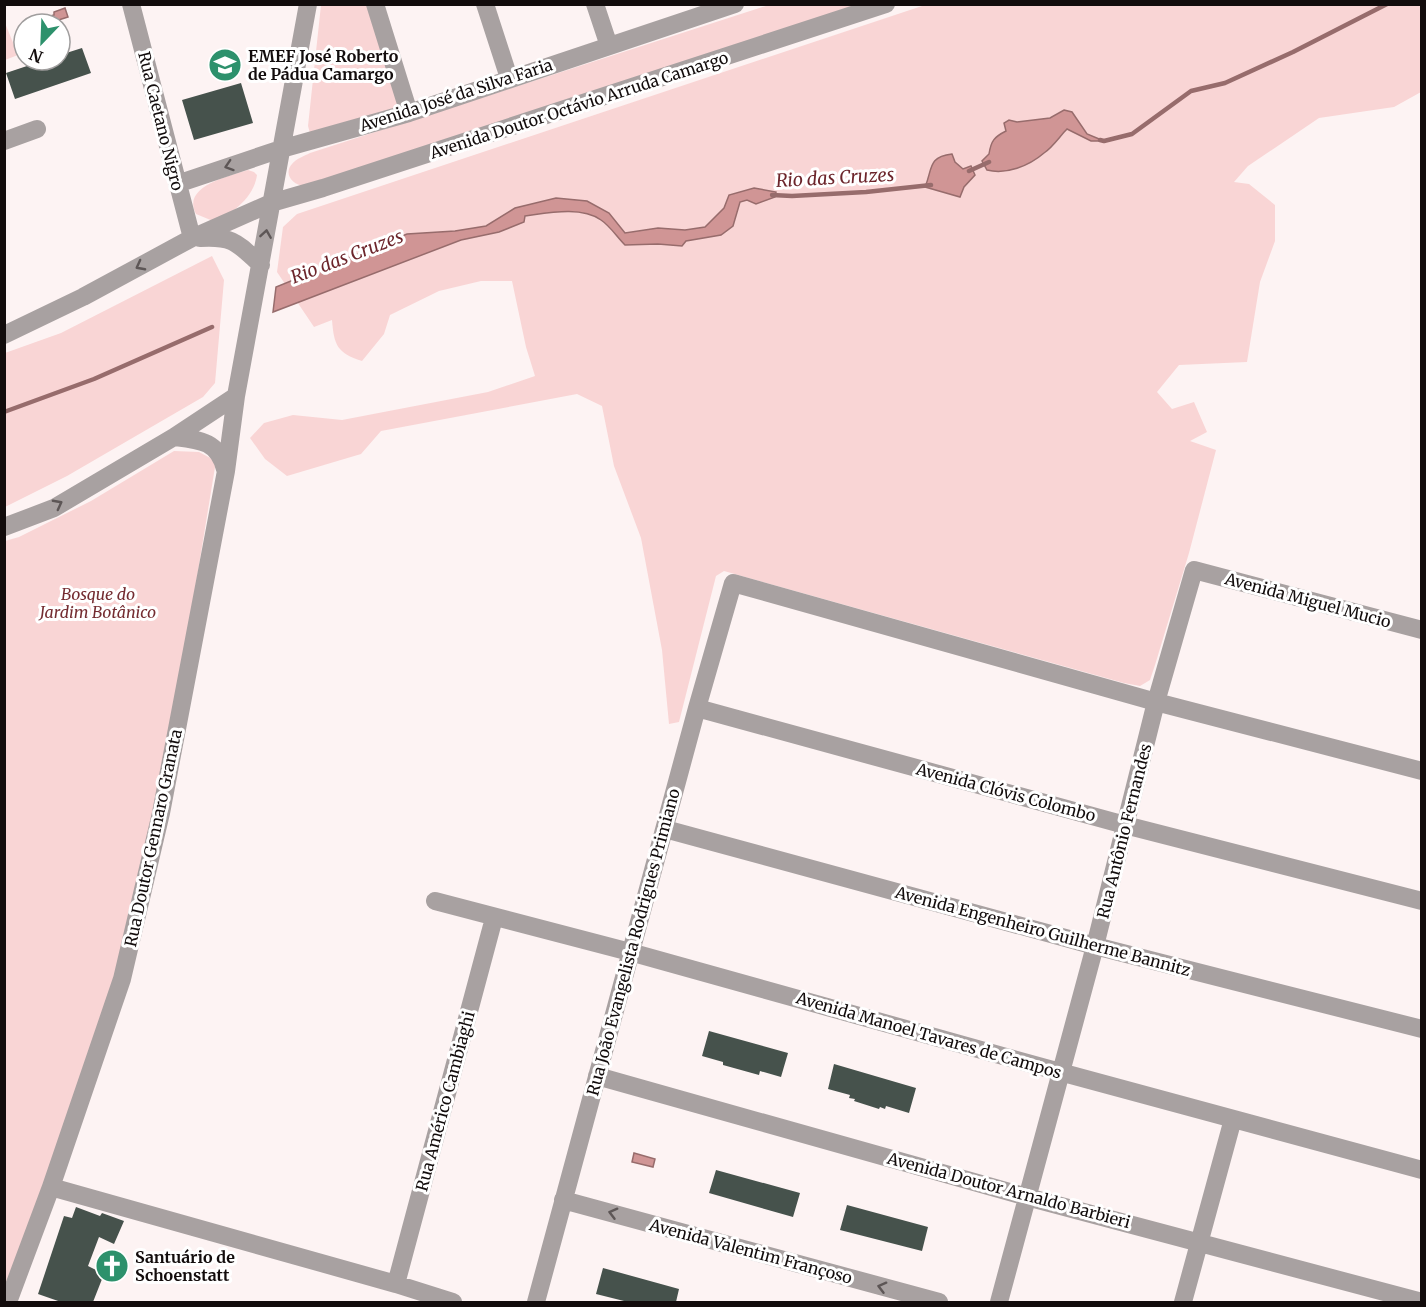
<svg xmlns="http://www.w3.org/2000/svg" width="1426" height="1307" viewBox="0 0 1426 1307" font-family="Merriweather,serif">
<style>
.green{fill:#f9d5d5}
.water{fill:#d09595;stroke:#976c6c;stroke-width:1.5}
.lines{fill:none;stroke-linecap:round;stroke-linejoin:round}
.stream{stroke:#976c6c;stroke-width:4.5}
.building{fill:#46524c}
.minor{stroke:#a8a1a1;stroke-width:18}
.oneway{stroke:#5d5656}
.labels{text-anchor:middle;stroke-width:6;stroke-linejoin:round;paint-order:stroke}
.poi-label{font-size:16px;font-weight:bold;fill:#120c0c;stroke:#fff;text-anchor:start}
.street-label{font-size:16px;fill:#120c0c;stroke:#fff}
.park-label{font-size:16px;font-style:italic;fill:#742c31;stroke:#fff}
.water-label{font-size:18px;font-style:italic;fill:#6c252b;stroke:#fff}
</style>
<rect width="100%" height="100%" fill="#fdf3f3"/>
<path class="green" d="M 321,5 L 368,5 L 398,100 L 395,108 L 310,133 L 308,126 Z
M 769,5 L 867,5 L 304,186 C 293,185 283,174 292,164 C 296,159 304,156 310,153 Z
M 925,5 L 1421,5 L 1421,92 L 1394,107 L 1319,118 L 1248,166 L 1234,182 L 1249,184 L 1275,205 L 1275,241 L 1260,282 L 1247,362 L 1179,365 L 1157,392 L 1172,409 L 1194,402 L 1207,432 L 1190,441 L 1216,450 L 1189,553 L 1155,665 L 1150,680 L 1140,686 L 1124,683 L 724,571 L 716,576 L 679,722 L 669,724 L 662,650 L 641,538 L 614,466 L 602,406 L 577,394 L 381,431 L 361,454 L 287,476 L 265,459 L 250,438 L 264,423 L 293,415 L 342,420 L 488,392 L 535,376 L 526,347 L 512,281 L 481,281 L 439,291 L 390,315 L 384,334 L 362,361 C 337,353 334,345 332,320 L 314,327 L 277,272 L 283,227 L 297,214 Z
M 5,23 L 18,55 L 5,60 L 4,23 Z
M 248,170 L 254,172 L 257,175 C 254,197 232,215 213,221 L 196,214 C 181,186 230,176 248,170 Z
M 212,256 L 224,280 L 215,383 L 203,397 L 67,476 L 5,507 L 5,353 L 61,333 Z
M 174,451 L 199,452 L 216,461 L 155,834 L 126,957 L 5,1302 L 5,541 L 19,537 L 91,501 Z"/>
<path class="water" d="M 65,8 L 68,17 L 46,24 L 37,24 L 36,20 L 54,15 L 54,12 Z
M 1064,110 L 1072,112 L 1087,134 L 1104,141 L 1091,141 L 1067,129 C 1060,136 1053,147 1044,153 C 1029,166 1006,175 987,170 L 982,161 L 989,154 C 991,141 994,137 1006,131 L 1004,123 L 1009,120 L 1017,122 L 1050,118 Z
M 952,154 L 955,162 L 963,169 L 971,166 L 975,175 L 964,187 L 960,197 L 925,187 C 933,169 927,157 952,154 Z
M 754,188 L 776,192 L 775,197 L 756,204 L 747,200 L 740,202 L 733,226 L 721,235 L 686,241 L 682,246 L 658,244 L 625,245 C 617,237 610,226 601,220 C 581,206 548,213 525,216 L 524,222 L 499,232 L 461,240 L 273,312 L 276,287 L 407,234 L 455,231 L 486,226 L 515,208 L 556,198 L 587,201 L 609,213 L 625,233 L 658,228 L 685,230 L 705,227 L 724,208 L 729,195 Z
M 634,1153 L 655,1159 L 653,1167 L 632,1162 Z"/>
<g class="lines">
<path class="stream" d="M 1100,140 L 1104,141 L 1132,134 L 1191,91 L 1225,83 L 1293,52 L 1387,4
M 969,171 L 989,162
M 772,195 L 792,196 L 866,192 L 931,185
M 4,412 L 94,379 L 212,327"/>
</g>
<path class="building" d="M 82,48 L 91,73 L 15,99 L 6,73 L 45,60 L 60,60 L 60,55 Z
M 241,83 L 253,123 L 194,140 L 182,100 Z
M 709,1031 L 788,1053 L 781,1077 L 760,1071 L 759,1075 L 723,1065 L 723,1062 L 702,1056 Z
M 834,1064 L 916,1088 L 909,1113 L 886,1106 L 885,1109 L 880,1107 L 879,1109 L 854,1101 L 855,1099 L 849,1098 L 850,1095 L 828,1089 Z
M 716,1170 L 800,1193 L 793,1217 L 709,1193 Z
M 847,1205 L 928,1227 L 922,1251 L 840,1230 Z
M 76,1207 L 100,1216 L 102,1213 L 124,1221 L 114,1244 L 99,1237 L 88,1266 L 104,1274 L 93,1302 L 61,1302 L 38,1294 L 64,1216 L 72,1218 Z
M 603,1268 L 679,1289 L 676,1302 L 628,1302 L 596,1294 Z"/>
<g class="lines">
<path class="minor" d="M 131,4 L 192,238
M 375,4 L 409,113
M 485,4 L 509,78
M 595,4 L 609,46
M 4,141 L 37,129
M 177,184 L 281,149 L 409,113 L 735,4
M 200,238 C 234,236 237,243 261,265
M 4,335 L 83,297 L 192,238 L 271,203 L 323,188 L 886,4
M 174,437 C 200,440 218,441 225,469
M 4,527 L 54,508 L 174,437 L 236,396
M 697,708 L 1125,825 L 1422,901
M 665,829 L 1095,946 L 1422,1029
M 435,901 L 630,952 L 1060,1072 L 1422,1170
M 597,1076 L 1027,1197 L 1422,1302
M 51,1187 L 396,1284 L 453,1302
M 563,1200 L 939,1302
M 396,1284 L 494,918
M 8,1302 L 51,1187 L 122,979 L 161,813 L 226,471 L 236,396 L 308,4
M 536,1302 L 697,708 L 733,583 L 1156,702 L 1422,771
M 999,1302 L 1095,946 L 1156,702 L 1194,570 L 1422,630
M 1183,1302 L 1233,1119"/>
</g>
<defs><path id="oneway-chevron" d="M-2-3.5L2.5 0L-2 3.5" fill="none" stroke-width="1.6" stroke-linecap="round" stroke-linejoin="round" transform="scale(1.5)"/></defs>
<g class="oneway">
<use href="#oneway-chevron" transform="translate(229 166) rotate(162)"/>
<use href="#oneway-chevron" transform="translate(266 234) rotate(-81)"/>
<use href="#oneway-chevron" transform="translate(140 266) rotate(152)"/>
<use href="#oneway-chevron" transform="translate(58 504) rotate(-28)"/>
<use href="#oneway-chevron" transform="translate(613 1213) rotate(-165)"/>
<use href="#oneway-chevron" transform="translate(882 1287) rotate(-165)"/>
</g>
<defs>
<symbol id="school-disc" viewBox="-11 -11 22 22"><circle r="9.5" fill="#2d916c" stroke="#fff"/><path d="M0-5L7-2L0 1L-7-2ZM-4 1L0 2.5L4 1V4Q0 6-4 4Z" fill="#fff"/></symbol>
<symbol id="church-disc" viewBox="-11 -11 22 22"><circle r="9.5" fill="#2d916c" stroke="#fff"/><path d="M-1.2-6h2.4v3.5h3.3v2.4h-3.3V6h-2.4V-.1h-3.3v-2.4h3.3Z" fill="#fff"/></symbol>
</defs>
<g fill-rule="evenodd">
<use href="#school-disc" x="206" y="46" width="38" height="38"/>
<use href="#church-disc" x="93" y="1247" width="38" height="38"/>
</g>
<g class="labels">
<g class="poi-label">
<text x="248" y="62">EMEF José Roberto<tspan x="248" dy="18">de Pádua Camargo</tspan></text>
<text x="135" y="1263">Santuário de<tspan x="135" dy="18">Schoenstatt</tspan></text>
</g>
<g class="street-label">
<text transform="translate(456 95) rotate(-18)" y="6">Avenida José da Silva Faria</text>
<text transform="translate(579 105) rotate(-18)" y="6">Avenida Doutor Octávio Arruda Camargo</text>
<text transform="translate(161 121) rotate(76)" y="6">Rua Caetano Nigro</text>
<text transform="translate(1308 600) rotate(15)" y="6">Avenida Miguel Mucio</text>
<text transform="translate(1006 792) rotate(15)" y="6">Avenida Clóvis Colombo</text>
<text transform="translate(1124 831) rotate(-76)" y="6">Rua Antônio Fernandes</text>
<text transform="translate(153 838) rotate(-78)" y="6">Rua Doutor Gennaro Granata</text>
<text transform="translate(1043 931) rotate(15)" y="6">Avenida Engenheiro Guilherme Bannitz</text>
<text transform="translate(633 942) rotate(-75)" y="6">Rua João Evangelista Rodrigues Primiano</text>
<text transform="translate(929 1035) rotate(16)" y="6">Avenida Manoel Tavares de Campos</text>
<text transform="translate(445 1101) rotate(-75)" y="6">Rua Américo Cambiaghi</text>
<text transform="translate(1009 1190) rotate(15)" y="6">Avenida Doutor Arnaldo Barbieri</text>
<text transform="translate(751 1251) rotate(15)" y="6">Avenida Valentim Françoso</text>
</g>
<g class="park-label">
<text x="98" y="600">Bosque do<tspan x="98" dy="18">Jardim Botânico</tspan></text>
</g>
<g class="water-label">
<text transform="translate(835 178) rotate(-3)" y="6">Rio das Cruzes</text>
<text transform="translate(347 257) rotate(-21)" y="6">Rio das Cruzes</text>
</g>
</g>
<rect width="1426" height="1307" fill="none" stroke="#120c0c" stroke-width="12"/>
<g transform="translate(42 42) rotate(203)"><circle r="28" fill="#ffffff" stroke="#a09e9e" stroke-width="1.5"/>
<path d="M0-4.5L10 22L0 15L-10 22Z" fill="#2d916c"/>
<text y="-9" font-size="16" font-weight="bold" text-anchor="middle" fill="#120c0c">N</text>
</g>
</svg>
